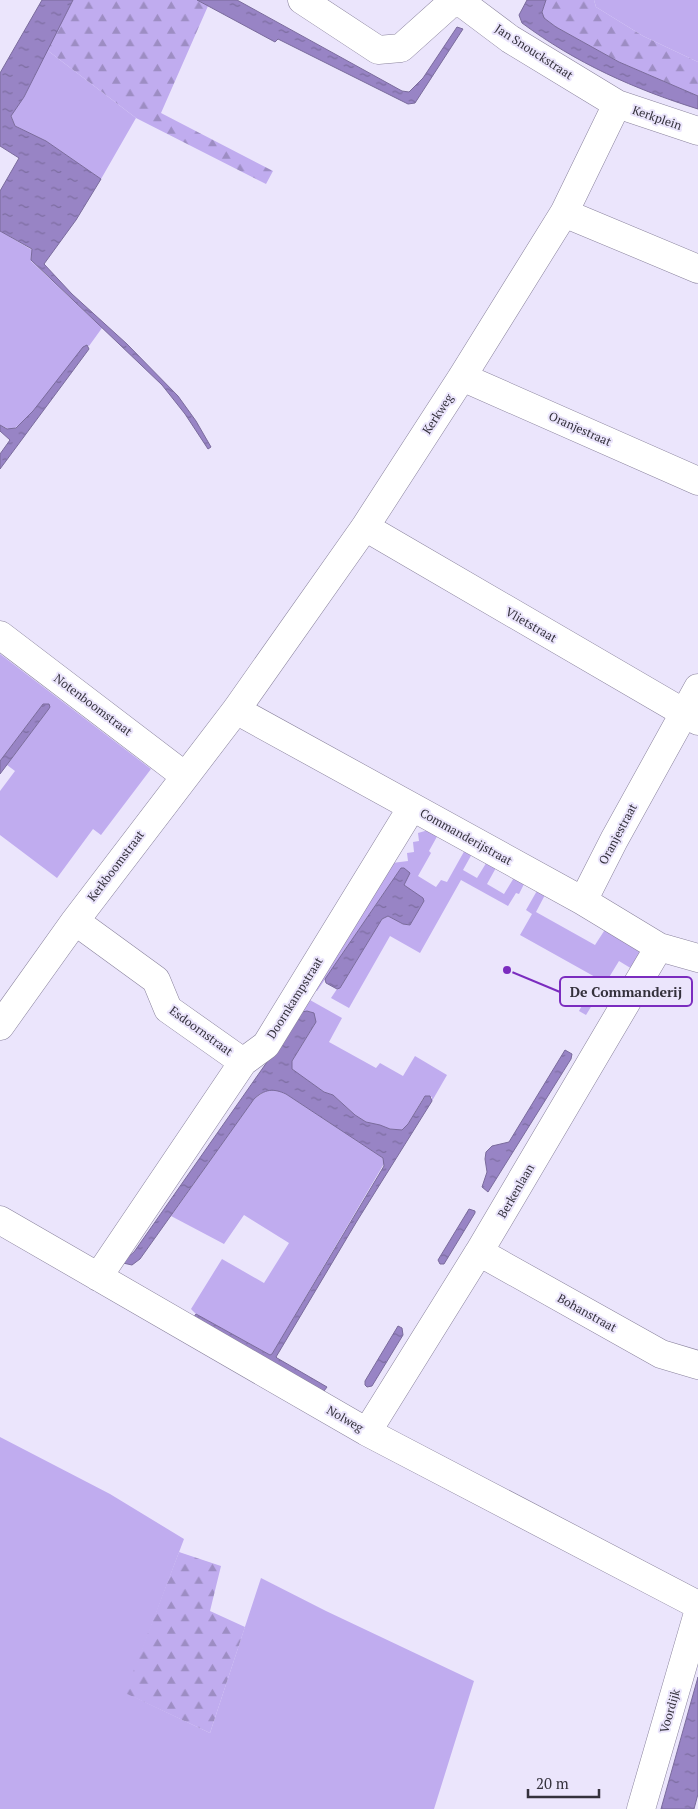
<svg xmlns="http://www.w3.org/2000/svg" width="698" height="1809" viewBox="0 0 698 1809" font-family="'PT Serif',serif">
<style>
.grass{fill:#c0acef}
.forest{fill:url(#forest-firs)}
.water{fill:url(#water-ripples);stroke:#7a6b9c}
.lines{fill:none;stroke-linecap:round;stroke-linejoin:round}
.street-casing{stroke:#89829c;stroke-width:29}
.secondary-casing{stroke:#89829c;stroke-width:29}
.street{stroke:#fff;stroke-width:28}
.secondary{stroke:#fff;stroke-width:28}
.labels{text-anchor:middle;stroke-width:4;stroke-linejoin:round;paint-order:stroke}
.street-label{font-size:12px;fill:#34313c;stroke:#ebe5fc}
.leader{fill:none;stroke:#7b2cbf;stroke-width:2}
.callout-dot{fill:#7b2cbf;stroke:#ebe5fc;stroke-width:2}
.callout{fill:#ebe5fc;stroke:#7b2cbf;stroke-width:2}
.callout-label{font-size:14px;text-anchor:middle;font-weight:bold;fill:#34313c}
</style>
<defs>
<pattern id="forest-firs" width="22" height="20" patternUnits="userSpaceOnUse" patternTransform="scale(1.25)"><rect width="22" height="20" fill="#c0acef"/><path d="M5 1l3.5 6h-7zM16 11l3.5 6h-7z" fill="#9d8dc3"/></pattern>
<pattern id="water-ripples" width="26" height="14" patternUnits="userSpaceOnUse" patternTransform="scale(1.25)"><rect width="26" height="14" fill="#9884c5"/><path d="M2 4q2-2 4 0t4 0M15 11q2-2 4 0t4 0" fill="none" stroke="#7d6da1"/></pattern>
</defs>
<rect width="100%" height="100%" fill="#ebe5fc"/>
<path class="grass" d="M 594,0 L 698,0 L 698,62 L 643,36 L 596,7 Z
M 47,50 L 136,118 L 101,179 L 46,141 L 15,126 L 11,115 L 24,97 Z
M 0,231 L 32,250 L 31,261 L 102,328 L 89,346 L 87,345 C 72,363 30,422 11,430 L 0,425 Z
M 0,654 L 151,769 L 101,835 L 93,829 L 57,878 L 0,835 L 0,791 L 15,771 L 7,765 L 48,710 L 43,704 L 0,761 Z
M 432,829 L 439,833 L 429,851 L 431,853 L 418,876 L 436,887 L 441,880 L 447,882 L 466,848 L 473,852 L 463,870 L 477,878 L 488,860 L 497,866 L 487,884 L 504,894 L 515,876 L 525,882 L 519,894 L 516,893 L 508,906 L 461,880 L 420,953 L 390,936 L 349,1008 L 331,998 L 337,989 L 340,988 L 382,919 L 388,916 L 403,924 L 410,925 L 424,901 L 404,885 L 401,868 L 317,991 L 309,986 L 384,864 L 408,861 L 407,853 L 414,852 L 413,842 L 419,841 L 418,833 Z
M 538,889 L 546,893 L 536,912 L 595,945 L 606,928 L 636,945 L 641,953 L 637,972 L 619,961 L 586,1015 L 579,1011 L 597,978 L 520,935 L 532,914 L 526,910 Z
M 310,1000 L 342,1018 L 329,1042 L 376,1068 L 380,1063 L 403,1076 L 415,1056 L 447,1075 L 432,1101 L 432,1097 L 425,1096 L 422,1100 L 405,1129 L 398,1131 L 366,1122 L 355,1115 L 333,1095 L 324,1092 L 291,1069 L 292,1061 L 315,1024 L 310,1011 L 302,1012 Z
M 267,1090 L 278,1090 L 286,1094 L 383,1158 L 385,1162 L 272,1354 L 270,1355 L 196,1314 L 191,1309 L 222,1259 L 264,1283 L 289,1243 L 244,1215 L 224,1244 L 171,1216 L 254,1099 Z
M 0,1437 L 110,1494 L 184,1539 L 126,1693 L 210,1733 L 261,1578 L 326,1611 L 474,1681 L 434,1809 L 0,1809 Z"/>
<path class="forest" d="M 73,0 L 197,0 L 208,6 L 161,113 L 273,171 L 266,184 L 136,118 L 47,50 Z
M 546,0 L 594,0 L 596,7 L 643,36 L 698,62 L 698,96 L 619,62 L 556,27 L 544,18 L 542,12 Z
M 179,1552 L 221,1566 L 210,1611 L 245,1627 L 210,1733 L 125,1693 Z"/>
<path class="water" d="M 42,0 L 73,0 L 24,97 L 11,116 L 15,126 L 46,141 L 101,179 L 76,220 L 44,264 L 72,294 L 127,344 L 178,396 L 196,421 L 211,447 L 208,449 L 185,414 L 162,385 L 31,260 L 32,249 L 0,231 L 0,191 L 19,158 L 0,146 L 0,73 Z
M 197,0 L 237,0 L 402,91 L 409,92 L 423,78 L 457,27 L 463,29 L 415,103 L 408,104 L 278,39 L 275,42 Z
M 527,0 L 546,0 L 542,12 L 544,18 L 556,27 L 619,62 L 698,96 L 698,109 C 634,89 576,63 522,23 L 519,15 Z
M 87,345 L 89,349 L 0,469 L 0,454 L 10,440 L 0,431 L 0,425 L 7,429 L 16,428 L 33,411 L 83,347 Z
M 43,704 L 49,704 L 50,707 L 48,710 L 0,774 L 0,761 Z
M 401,868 L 404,868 L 410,873 L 404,885 L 423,898 L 424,901 L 410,925 L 403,924 L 388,916 L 382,919 L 340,988 L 337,989 L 326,983 L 325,979 Z
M 307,1011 L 314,1013 L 316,1022 L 292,1061 L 292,1069 L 324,1092 L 333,1095 L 355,1115 L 366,1122 L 380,1125 L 390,1129 L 402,1130 L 408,1124 L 425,1096 L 430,1096 L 432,1101 L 357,1221 L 276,1357 L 277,1358 L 327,1387 L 324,1391 L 193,1318 L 196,1314 L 270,1355 L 272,1354 L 384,1166 L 383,1158 L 286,1094 C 273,1088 265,1089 254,1099 L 140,1259 L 132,1265 L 123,1263 L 124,1260 L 134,1252 L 302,1012 Z
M 565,1050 L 572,1054 L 571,1059 L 488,1192 L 482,1187 L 487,1172 L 485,1159 L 486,1152 L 492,1146 L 509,1142 Z
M 469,1209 L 475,1211 L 475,1213 L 444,1264 L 440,1264 L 438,1260 Z
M 398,1326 L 402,1328 L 403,1335 L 372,1386 L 367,1387 L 365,1385 L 365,1381 Z
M 698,1677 L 698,1794 L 694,1809 L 661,1809 Z"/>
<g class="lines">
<defs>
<path id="street" d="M 302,0 L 378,50 L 401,48 L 450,4 L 462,3 L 510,39 L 617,104 L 698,131
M 564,213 L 698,269
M 462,377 L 698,481
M 365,527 L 698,721
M 0,635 L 185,776
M 236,710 L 583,901 L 659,947 L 698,958
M 583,901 L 614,840 L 698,688
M 75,921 L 156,980 L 168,1009 L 243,1062
M 0,1026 L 75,921 L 236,710 L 365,527 L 462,377 L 564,213 L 617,104
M 0,1220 L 367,1432 L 698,1605
M 479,1252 L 661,1354 L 698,1365
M 98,1277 L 243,1062 L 266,1045 L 412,807
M 367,1432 L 479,1252 L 659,947"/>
<path id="secondary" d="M 641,1809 L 698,1613"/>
</defs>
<use href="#street" class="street-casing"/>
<use href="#secondary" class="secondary-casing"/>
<use href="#street" class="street"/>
<use href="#secondary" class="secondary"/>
</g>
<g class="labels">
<g class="street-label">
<text transform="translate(534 52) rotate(33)" y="4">Jan Snouckstraat</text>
<text transform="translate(657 118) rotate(19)" y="4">Kerkplein</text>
<text transform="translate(438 414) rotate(-57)" y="4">Kerkweg</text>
<text transform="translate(580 429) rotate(24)" y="4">Oranjestraat</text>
<text transform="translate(531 625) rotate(30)" y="4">Vlietstraat</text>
<text transform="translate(93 705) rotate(37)" y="4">Notenboomstraat</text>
<text transform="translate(618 834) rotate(-62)" y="4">Oranjestraat</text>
<text transform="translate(466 837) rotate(29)" y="4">Commanderijstraat</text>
<text transform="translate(116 866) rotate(-53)" y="4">Kerkboomstraat</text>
<text transform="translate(295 998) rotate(-58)" y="4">Doornkampstraat</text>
<text transform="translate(201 1031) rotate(36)" y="4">Esdoornstraat</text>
<text transform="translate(516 1191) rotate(-60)" y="4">Berkenlaan</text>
<text transform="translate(587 1313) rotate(29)" y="4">Bohanstraat</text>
<text transform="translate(345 1419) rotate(30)" y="4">Nolweg</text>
<text transform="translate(670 1711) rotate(-74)" y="4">Voordijk</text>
</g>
</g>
<path class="leader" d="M507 970L560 992"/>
<circle class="callout-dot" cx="507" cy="970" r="5"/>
<rect class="callout" x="560" y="977" width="132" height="29" rx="5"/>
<g class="callout-label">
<text x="626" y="997">De Commanderij</text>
</g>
<path d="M528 1789v8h71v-8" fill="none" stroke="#34313c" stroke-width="2.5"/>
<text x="536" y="1789" font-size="15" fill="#34313c" stroke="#ebe5fc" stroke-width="4" paint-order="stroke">20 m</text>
</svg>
